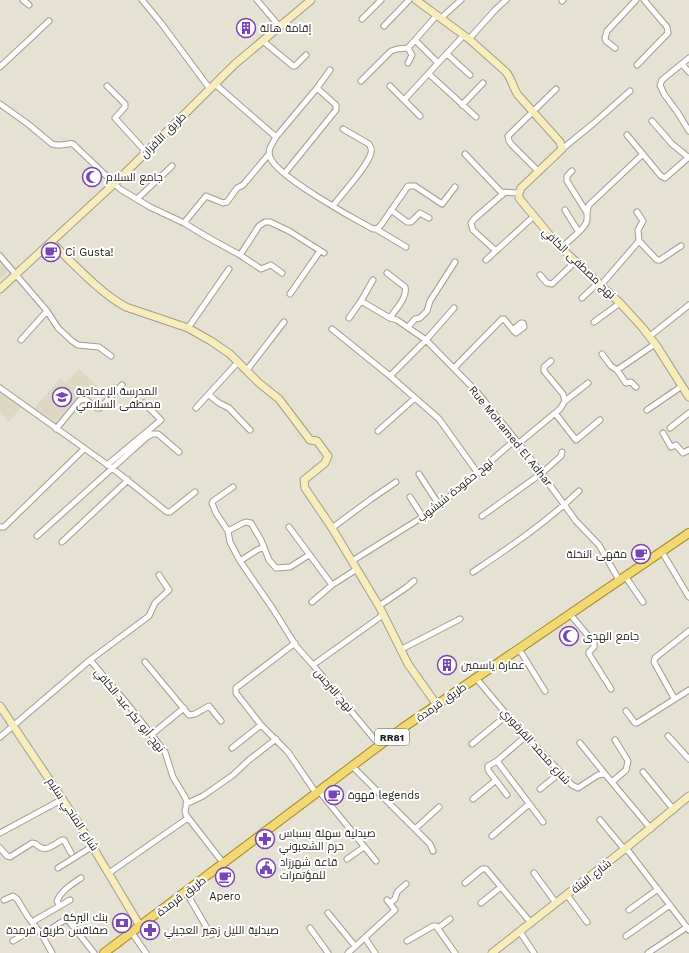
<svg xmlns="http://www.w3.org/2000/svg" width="689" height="953" viewBox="0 0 689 953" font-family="'Work Sans',Cairo,sans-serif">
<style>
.built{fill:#ded7c2}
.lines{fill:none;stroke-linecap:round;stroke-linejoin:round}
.street-casing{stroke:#a19c8f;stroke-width:7}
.secondary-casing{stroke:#a19c8f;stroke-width:9}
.primary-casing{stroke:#a3871a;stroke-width:10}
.street{stroke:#fff;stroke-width:5}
.secondary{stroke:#f9ecbb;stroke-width:7}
.primary{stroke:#f2d976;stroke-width:8}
.labels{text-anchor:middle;stroke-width:4;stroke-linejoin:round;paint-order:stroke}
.shield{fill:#fff;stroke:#63625e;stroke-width:1}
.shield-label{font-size:10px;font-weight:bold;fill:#201e19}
.poi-label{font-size:11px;fill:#201e19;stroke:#fff;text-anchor:start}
.street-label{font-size:11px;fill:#201e19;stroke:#fff}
</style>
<rect width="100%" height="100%" fill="#e6e2d3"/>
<path class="built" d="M 0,260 L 10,270 L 0,278 Z
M 79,369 L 99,387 L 90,397 L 81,395 L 58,425 L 34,408 L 60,379 L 66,382 Z
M 1,391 L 22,406 L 9,422 L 0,413 L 0,393 Z"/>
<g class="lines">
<defs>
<path id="street" d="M 23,0 L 29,5
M 142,0 L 161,23 L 210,89
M 257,0 L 279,26
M 562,1 L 563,0
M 441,18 L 461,0
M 362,19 L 381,0
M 384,26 L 409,0
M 469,39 L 496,9 L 506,0
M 415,40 L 438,63
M 263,41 L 293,66 L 295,66 L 306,55
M 408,48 L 412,55 L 408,63
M 615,48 L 606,41 L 605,38 L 607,31 L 636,0
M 447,54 L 470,75
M 689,58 L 662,80 L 660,85 L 664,94 L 678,113 L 689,131
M 682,64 L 689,72
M 637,65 L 668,33 L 667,27 L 644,0
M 0,67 L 49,21
M 429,74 L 476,117
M 361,81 L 391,51 L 397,49 L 408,48 L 437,15
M 215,84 L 276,137 C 273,143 267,149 270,157 C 275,175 354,219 373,229 L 378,228 L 381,225 L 408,186 L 415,186 L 442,204 L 455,187
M 107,86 L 125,104 L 125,107 L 115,118 L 146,152
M 390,86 L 420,116
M 317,88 L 330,70
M 404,100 L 463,36
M 0,104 L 28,124 L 52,144 C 59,147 66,143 73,144 L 120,189 L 150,207 L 184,223 L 209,238 L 240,255 L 261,269 L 271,265 L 282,273
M 462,105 L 483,83
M 652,121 L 672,144 L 688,157
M 627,135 L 661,176 L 665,178 L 689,157
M 276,137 L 317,88 L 336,105 L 336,110 L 285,173
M 562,149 L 594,123 L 630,91
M 465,154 L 501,192 L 519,193
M 538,171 L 512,145 L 509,141 L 508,136 L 556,89
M 572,171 L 567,176 L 567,181 L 587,213
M 137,199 L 172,166
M 333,206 C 343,192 366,169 371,153 C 372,150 371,147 369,144 L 343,129
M 391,210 L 407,222 L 411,222 L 420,213 L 429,218
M 565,210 L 578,231
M 637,212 L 643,221 L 638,230 L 639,241
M 184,223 L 206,196 L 223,203 L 227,202 L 237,188 L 243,185 L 269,154
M 376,229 L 406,247
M 561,248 C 567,242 583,230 586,223 C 589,218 585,211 589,205 L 643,154
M 496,251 L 473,230 L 471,223 L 474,219 L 504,193
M 240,255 L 259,226 L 265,222 L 270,222 L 289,231 L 324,253
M 0,256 L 47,311 L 58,328 L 72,341 L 78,345 L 99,347 L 111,356
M 486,260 L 534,216
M 387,273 L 405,287 C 408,297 395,310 390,318
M 540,275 L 547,283 L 552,284 L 575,262
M 373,280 L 361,301 L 390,318 L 397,320 L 426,340 L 477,392 L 528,455 L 576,521 L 599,545 L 619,580
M 601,285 L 639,241 L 657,260 L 660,260 L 681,246
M 290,294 L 320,251
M 582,298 L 598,283
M 454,308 L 426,340 L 390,376 L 439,419 L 477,472
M 349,318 L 361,301
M 594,322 L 620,303
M 521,323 L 523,323 L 524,327 L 516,333 L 513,330 Z
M 408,327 L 415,319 L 420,318 L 427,311 L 430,301 L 455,262
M 188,328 L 229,269
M 332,329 L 390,376
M 650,336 L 689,305
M 21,340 L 47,311
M 602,354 L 611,366 L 617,370 L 655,344
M 454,368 L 502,319 L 504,319 L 513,330
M 247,370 L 284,322
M 617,370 L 626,383 L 631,382 L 636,387
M 0,388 L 112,468 L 167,512 L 170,512 L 195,492
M 209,395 L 219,403 L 229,408 L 250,430
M 565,401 L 588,383
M 196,408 L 238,362
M 647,410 L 682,386
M 555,413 L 576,440 L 600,420
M 670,428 L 689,413
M 56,429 L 80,400 L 85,399 L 97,408 L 100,408 L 122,385
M 378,431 L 415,398
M 663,433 L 671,447 L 676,445 L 683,453 L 689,450
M 519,443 L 560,409 L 565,401 L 563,394 L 544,371 L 544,367 L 551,361
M 107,465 L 161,420 L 144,403
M 419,474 L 439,505
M 233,487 L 213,501 L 212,503 L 216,513 L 228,531 L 243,523 L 246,522 L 251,523 L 261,540 L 269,560 L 276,568 L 290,567 L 309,555
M 410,497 L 423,517
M 482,516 L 542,473 L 561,456 L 562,452
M 0,527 L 4,527 L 84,449
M 289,527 L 332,585
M 332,528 L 371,499 L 396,482
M 228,531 L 230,542 L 240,561 L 257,550 L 264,547
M 37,536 L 147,437 L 152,434 L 158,434 L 179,452
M 62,542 L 128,480
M 662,552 L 689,597
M 240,561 L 273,609 L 296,646 L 313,665
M 352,561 L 429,513 L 453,494 L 515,440
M 473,572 C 510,547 547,522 579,491
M 625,576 L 643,602
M 312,602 L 332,585 L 357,569
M 379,606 L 407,587 L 414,581
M 570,614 L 594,643 L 594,647 L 589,652 L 589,654 L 611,689
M 295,643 L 236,688 L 236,693 L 261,725 L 288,752 L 316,793
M 519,649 L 545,691
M 400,650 L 460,619
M 90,660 L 125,701 L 165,752 L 173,777 L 185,797 L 187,802 L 185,811 L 186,815 L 224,864
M 145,662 L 189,715 L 195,714 L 209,706 L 221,721
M 476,678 L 507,715 L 572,785 L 578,788 L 598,775 L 605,774 L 651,829
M 674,698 L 654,662 L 655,658 L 689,631
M 626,711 L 635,723 L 637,723 L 689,690
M 152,734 L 184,708
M 526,736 L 497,761 L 543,822
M 668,736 L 689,759
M 0,737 L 90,660 L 149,616 L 155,603 L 169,590 L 159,575
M 580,743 L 605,774
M 472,744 L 507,715
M 380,746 L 313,665 L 383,615
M 232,748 L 261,725
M 497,761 L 488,766 L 488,770 L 507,795
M 353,767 L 430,844 L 433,851
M 643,772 L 674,810
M 612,782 L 626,770 L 628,761 L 615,740
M 540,789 L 560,773
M 319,791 L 376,861
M 473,799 L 495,781
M 186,804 L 203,796 L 233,775 L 249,760 L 276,739
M 600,820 L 625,850
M 415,829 L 439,807
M 0,833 L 63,799
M 492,836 L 529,804
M 0,848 L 7,856 L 10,857 L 32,843 L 36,844 C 45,854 53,845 62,840 L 64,840 L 71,853
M 626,848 L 689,930
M 347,859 L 364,847
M 58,868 L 93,846
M 109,873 L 188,818
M 534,873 L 556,903
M 465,883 L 482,869 L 486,869 L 531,923
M 186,892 L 211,935
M 567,895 L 587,922
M 4,900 L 13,896 L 17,899 L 28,917 L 42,935 L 52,953
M 390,903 L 395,899 L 397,892 L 406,884
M 481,903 L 501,887
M 60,906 L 57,901 C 61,891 72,884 81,878
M 629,910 L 658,889
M 328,913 L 355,946
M 32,922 L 70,900
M 310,928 L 328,953
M 438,928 L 450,919
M 520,932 L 534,953
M 132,933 L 146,953
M 42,935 L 63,921 L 68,920 L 94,953
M 626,936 L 670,905
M 365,938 L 375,953
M 13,941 L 36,927
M 407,941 L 433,926 L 436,926 L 455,953
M 348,953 L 395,910 L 387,900
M 648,953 L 687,927"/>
<path id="secondary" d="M 416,0 L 469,39 L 506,72 C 512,79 513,88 518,95 L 560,142 L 562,149 L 521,188 L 519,193 L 519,198 L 557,244 L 620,303 L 642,327 L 656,345 L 689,397
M 52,243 C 72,262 102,295 126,307 L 188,328 L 211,341 L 230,354 L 259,383 L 279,399 L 310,440 L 317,441 L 328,456 L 325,463 L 304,480 L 305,488 L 332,528 L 379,606 L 408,664 L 437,705
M 0,289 L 115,183 L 235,64 L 311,0
M 0,706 L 79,824 L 140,926
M 492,953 L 626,848 L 689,796"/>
<path id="primary" d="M 104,953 L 404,727 L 689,533"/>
</defs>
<use href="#street" class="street-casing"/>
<use href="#secondary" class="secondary-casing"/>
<use href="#primary" class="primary-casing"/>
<use href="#street" class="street"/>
<use href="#secondary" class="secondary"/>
<use href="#primary" class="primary"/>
</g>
<defs>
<symbol id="building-ring" viewBox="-11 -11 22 22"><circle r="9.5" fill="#fff" stroke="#7b43b9" stroke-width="1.5"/><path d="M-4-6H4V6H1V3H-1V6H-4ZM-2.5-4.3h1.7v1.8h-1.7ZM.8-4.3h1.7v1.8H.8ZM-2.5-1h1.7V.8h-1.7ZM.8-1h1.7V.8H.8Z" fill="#7b43b9"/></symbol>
<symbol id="mosque-ring" viewBox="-11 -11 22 22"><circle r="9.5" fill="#fff" stroke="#7b43b9" stroke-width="1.5"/><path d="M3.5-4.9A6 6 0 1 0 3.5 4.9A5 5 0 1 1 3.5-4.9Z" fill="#7b43b9"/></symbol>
<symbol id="cafe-ring" viewBox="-11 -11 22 22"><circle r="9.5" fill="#fff" stroke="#7b43b9" stroke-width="1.5"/><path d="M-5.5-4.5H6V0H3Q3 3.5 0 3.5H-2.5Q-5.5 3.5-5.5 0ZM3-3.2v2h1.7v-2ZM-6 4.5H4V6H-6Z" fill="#7b43b9"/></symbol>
<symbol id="school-ring" viewBox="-11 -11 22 22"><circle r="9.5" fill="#fff" stroke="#7b43b9" stroke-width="1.5"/><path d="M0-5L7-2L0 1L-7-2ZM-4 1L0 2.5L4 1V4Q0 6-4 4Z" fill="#7b43b9"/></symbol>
<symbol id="pharmacy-ring" viewBox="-11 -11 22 22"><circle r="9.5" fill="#fff" stroke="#7b43b9" stroke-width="1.5"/><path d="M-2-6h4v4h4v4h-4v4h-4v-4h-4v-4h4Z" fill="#7b43b9"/></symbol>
<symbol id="civic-ring" viewBox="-11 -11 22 22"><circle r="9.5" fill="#fff" stroke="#7b43b9" stroke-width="1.5"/><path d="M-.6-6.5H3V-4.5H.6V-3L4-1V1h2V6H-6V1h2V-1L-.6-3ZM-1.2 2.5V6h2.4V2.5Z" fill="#7b43b9"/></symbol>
<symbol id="bank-ring" viewBox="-11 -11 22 22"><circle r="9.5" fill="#fff" stroke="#7b43b9" stroke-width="1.5"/><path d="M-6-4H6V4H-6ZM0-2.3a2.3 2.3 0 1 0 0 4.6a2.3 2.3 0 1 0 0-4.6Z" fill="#7b43b9"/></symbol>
</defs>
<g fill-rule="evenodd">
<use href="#building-ring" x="235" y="17" width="22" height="22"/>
<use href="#mosque-ring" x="81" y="166" width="22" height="22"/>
<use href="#cafe-ring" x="40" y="241" width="22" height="22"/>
<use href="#school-ring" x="51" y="386" width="22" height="22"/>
<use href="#cafe-ring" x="630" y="543" width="22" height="22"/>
<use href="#mosque-ring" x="558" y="625" width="22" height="22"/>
<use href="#building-ring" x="436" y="654" width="22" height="22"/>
<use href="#cafe-ring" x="323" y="784" width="22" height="22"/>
<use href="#pharmacy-ring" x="254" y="828" width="22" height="22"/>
<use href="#civic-ring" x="255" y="857" width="22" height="22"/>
<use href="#cafe-ring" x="214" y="866" width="22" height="22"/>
<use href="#bank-ring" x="111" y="912" width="22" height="22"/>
<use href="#pharmacy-ring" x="139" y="919" width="22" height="22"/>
</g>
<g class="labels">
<rect class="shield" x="375" y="729" width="34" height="16" rx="3"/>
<g class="shield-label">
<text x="392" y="741">RR81</text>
</g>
<g class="poi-label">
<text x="260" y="32">إقامة هالة</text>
<text x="106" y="181">جامع السلام</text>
<text x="65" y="256">Ci Gusta!</text>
<text x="76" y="395">المدرسة الإعدادية<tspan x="76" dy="13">مصطفى السلامي</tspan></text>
<text x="627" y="558" text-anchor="end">مقهى النخلة</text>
<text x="583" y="640">جامع الهدى</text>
<text x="461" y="669">عمارة ياسمين</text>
<text x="348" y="799">قهوة legends</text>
<text x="279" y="837">صيدلية سهلة بسباس<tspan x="279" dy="13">حرم الشعبوني</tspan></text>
<text x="280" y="866">قاعة شهرزاد<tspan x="280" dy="13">للمؤتمرات</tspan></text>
<text x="225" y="900" text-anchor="middle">Apero</text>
<text x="108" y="921" text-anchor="end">بنك البركة<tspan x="108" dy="13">صفاقس طريق قرمدة</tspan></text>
<text x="164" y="934">صيدلية الليل زهير العجيلي</text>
</g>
<g class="street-label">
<text transform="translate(163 135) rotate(-45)" y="4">طريق الأفران</text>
<text transform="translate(579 263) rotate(44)" y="4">نهج مصطفى الكافي</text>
<text transform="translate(511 436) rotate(51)" y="4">Rue Mohamed El Adhar</text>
<text transform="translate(455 490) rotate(-39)" y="4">نهج حمّودة شبشوب</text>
<text transform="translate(334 690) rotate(49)" y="4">نهج النرجس</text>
<text transform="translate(441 702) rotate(-35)" y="4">طريق قرمدة</text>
<text transform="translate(130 710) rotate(51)" y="4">نهج أبو بكر عبد الكافي</text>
<text transform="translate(536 746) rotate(48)" y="4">شارع محمد القرقوري</text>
<text transform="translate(73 814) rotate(57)" y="4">شارع المنجي سليم</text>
<text transform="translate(591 876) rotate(-38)" y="4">شارع البيئة</text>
<text transform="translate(181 896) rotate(-37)" y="4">طريق قرمدة</text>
</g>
</g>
</svg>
